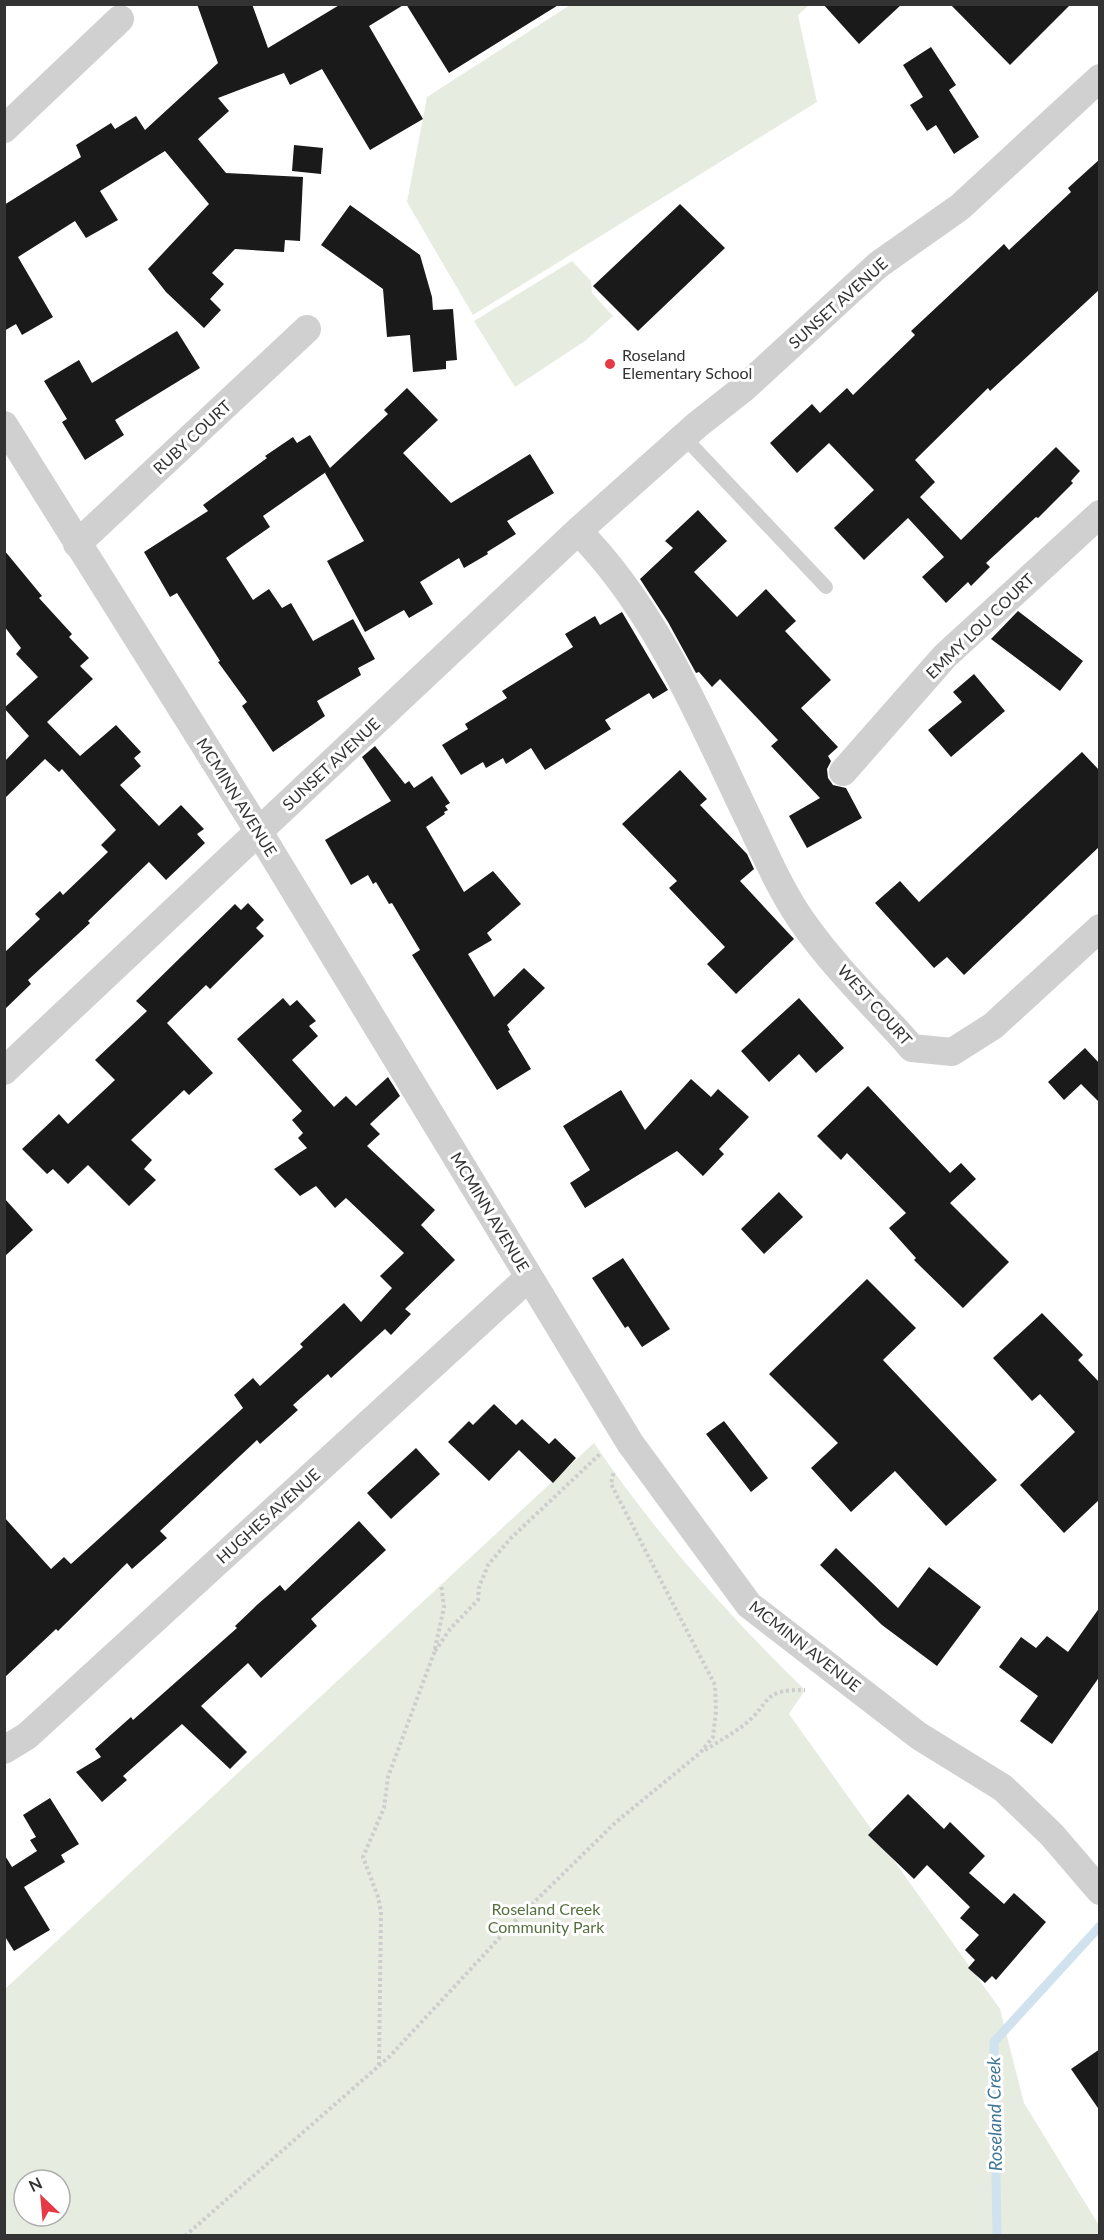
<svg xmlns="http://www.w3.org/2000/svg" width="1104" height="2240" viewBox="0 0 1104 2240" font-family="Lato,sans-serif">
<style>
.green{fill:#e6ecdf;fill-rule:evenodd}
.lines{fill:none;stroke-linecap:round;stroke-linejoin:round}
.stream{stroke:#cfe2ee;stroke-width:9}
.building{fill:#1a1a1a}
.path{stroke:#cdcdcd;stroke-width:4;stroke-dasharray:3 3;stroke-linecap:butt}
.lane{stroke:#d0d0d0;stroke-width:14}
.street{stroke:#d0d0d0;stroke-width:28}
.poi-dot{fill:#e63946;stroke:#fff;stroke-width:2}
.labels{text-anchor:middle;stroke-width:6;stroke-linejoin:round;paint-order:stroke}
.street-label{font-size:16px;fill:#333;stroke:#fff}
.poi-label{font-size:16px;fill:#333;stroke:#fff;text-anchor:start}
.park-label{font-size:16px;fill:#56703f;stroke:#fff}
.water-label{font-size:18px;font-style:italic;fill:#3f7597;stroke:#fff}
</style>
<rect width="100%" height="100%" fill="#fff"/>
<path class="green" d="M 570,5 L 809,5 L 798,15 L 817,102 L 473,315 L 407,202 L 427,97 Z
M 572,261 L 591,281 L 592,293 L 613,316 L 585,341 L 515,387 L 474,321 Z
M 594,1443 C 655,1533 727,1614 805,1690 L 789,1714 L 1000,2009 L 1024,2103 L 1100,2227 L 1099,2236 L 5,2236 L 5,1989 ZM 24,2180 L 60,2180 L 60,2216 L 24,2216 Z"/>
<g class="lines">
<path class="stream" d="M 997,2236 L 994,2042 L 1100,1926"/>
</g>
<path class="building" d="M 197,4 L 252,4 L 268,48 L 341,4 L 405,4 L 369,26 L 423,119 L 370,150 L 322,69 L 290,85 L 284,73 L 218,98 L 229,111 L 198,139 L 226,173 L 303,177 L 300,241 L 285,240 L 284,252 L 235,249 L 212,273 L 224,284 L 210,299 L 221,310 L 204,328 L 166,292 L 148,269 L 209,204 L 165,151 L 100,191 L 118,220 L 86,238 L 75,221 L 18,257 L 53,317 L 22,335 L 16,324 L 4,331 L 4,205 L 81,157 L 76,145 L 111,123 L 115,129 L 136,116 L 145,130 L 218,63 Z
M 406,4 L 560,4 L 449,73 Z
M 823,4 L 902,4 L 859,44 Z
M 950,4 L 1071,4 L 1010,65 Z
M 931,47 L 956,85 L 949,90 L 979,137 L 954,154 L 936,125 L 927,131 L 910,105 L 923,97 L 903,65 Z
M 294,145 L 323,148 L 321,174 L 292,171 Z
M 1100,159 L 1100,289 L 990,391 L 988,388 L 915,460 L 935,482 L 920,497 L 961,540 L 1056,447 L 1080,471 L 1071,481 L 1073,483 L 1038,518 L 1036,517 L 986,563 L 990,567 L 971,586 L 968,582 L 946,603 L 922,577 L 944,557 L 908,518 L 864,560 L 834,528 L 874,490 L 829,443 L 797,473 L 770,443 L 812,404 L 820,413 L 847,388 L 853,395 L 915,335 L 911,331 L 970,276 L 1004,244 L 1009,250 L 1071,192 L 1068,188 Z
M 680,204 L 725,248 L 638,331 L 593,286 Z
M 350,205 L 420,255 L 432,297 L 433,310 L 453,309 L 457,360 L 446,361 L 446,369 L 413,372 L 410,335 L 387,337 L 383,289 L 321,245 Z
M 177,331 L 200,368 L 115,420 L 124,435 L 85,460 L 62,422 L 67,419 L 44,381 L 79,360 L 92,383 Z
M 407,388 L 438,420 L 403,453 L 451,503 L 530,454 L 554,493 L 507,521 L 516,534 L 487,552 L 488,554 L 464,568 L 459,558 L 420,582 L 433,604 L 409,618 L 404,610 L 365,632 L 327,561 L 364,541 L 325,473 L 326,472 L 263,516 L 270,527 L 226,558 L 253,600 L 269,589 L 282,608 L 291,603 L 313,641 L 353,619 L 375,659 L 358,668 L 361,675 L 317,701 L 325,716 L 273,752 L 242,706 L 247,702 L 218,662 L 220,661 L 177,593 L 170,597 L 144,552 L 208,511 L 203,505 L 267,458 L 265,456 L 293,437 L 297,443 L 310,435 L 330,468 L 388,414 L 384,410 Z
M 698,510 L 727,541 L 694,572 L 737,617 L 766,589 L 796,621 L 785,631 L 831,680 L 801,708 L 838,747 L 828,756 L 831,761 L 827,769 L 828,778 L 833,785 L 846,788 L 862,818 L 807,848 L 789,816 L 820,798 L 771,746 L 778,740 L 720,679 L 712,687 L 699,672 L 696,673 L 668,622 L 640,579 L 673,548 L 665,541 Z
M 4,550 L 42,596 L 39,598 L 72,634 L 69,637 L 89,658 L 80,666 L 93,679 L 47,722 L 80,756 L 116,725 L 141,752 L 134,758 L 141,766 L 120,785 L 159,826 L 181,805 L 204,829 L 197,834 L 205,843 L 166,880 L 149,862 L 88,921 L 90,923 L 28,980 L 31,984 L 4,1010 L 4,953 L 40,919 L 35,914 L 60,891 L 63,895 L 108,852 L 101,845 L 116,830 L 62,769 L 59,772 L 45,759 L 4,799 L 4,762 L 29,736 L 4,708 L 38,677 L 16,654 L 21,648 L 4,626 Z
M 1018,611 L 1083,661 L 1060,691 L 991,639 Z
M 622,612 L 668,690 L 653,699 L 649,693 L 605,720 L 611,729 L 545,770 L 531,748 L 506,764 L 503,758 L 486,768 L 483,762 L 461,775 L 442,745 L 468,729 L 465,724 L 507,698 L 502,691 L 573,647 L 565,634 L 595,616 L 600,625 Z
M 974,674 L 1005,711 L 951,757 L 928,730 L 962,702 L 953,692 Z
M 375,746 L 405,784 L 409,781 L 414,788 L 432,776 L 450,803 L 445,806 L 448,810 L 444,812 L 445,814 L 426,827 L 464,892 L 493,871 L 521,904 L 487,933 L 492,940 L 468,954 L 494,997 L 524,968 L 545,988 L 507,1025 L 510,1030 L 508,1031 L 531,1069 L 497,1090 L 412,955 L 420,950 L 392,903 L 389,904 L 376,882 L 373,884 L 368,875 L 351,885 L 325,840 L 391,801 L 362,757 Z
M 1082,752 L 1100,771 L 1100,846 L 964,975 L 947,957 L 934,968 L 875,903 L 900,881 L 919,902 Z
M 680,770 L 707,799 L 700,805 L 747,854 L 754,869 L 740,881 L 794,939 L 736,994 L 707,964 L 725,947 L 669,888 L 677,881 L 622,824 Z
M 248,903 L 264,920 L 256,928 L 264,936 L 210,989 L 206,985 L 167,1023 L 213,1073 L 189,1095 L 184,1090 L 131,1140 L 152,1160 L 144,1169 L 156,1180 L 129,1206 L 88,1165 L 68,1184 L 53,1169 L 47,1174 L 22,1149 L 59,1114 L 68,1124 L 115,1080 L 95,1060 L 147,1011 L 136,1001 L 235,904 L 241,910 Z
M 283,998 L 290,1006 L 297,1000 L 316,1021 L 309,1026 L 318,1036 L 292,1060 L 334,1107 L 346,1096 L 356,1106 L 388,1077 L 400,1096 L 370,1124 L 380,1134 L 367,1146 L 435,1210 L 421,1225 L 455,1260 L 405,1309 L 411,1314 L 391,1335 L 385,1329 L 331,1378 L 328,1374 L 293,1405 L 298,1410 L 260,1444 L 257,1440 L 160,1531 L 167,1538 L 132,1569 L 127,1563 L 58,1631 L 56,1629 L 4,1678 L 4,1517 L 51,1569 L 64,1557 L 71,1564 L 243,1408 L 234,1395 L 253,1378 L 260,1386 L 303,1347 L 300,1344 L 344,1303 L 361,1322 L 392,1288 L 380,1276 L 404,1253 L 346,1198 L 335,1208 L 316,1186 L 300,1196 L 274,1169 L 307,1148 L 298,1138 L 303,1133 L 292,1120 L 302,1111 L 237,1039 Z
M 799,998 L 844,1048 L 816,1073 L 799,1054 L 769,1082 L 741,1051 Z
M 1085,1048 L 1100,1064 L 1100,1103 L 1081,1084 L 1064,1100 L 1048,1082 Z
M 691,1079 L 711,1097 L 718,1089 L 749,1117 L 719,1149 L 724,1154 L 703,1176 L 677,1151 L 585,1208 L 570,1183 L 590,1170 L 563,1126 L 621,1090 L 645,1130 Z
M 868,1086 L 950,1173 L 961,1163 L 976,1179 L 950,1203 L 1009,1262 L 963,1308 L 914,1260 L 916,1258 L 889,1228 L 906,1213 L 847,1153 L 841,1160 L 817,1136 Z
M 779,1192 L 803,1217 L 764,1254 L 741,1229 Z
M 4,1198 L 33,1230 L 4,1257 Z
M 623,1258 L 670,1329 L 642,1347 L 628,1326 L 625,1328 L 592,1278 Z
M 867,1279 L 916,1328 L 883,1360 L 997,1480 L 946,1526 L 895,1471 L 851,1512 L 811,1468 L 838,1443 L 769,1374 Z
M 1042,1313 L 1083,1355 L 1078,1360 L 1100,1383 L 1100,1499 L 1064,1533 L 1020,1485 L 1075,1432 L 1040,1394 L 1032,1401 L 993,1358 Z
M 494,1404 L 516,1425 L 522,1419 L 549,1444 L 555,1438 L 576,1458 L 553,1483 L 519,1450 L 489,1481 L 448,1442 L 469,1421 L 473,1425 Z
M 724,1421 L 768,1478 L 751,1492 L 706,1434 Z
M 416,1448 L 440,1474 L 391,1519 L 367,1493 Z
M 359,1521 L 386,1550 L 311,1619 L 317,1626 L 261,1678 L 248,1663 L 201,1706 L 247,1752 L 230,1769 L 182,1724 L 123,1776 L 127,1780 L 102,1802 L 76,1772 L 101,1757 L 95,1749 L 131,1717 L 133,1720 L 237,1628 L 235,1626 L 258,1604 L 280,1585 L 285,1591 Z
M 836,1548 L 898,1608 L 929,1567 L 981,1607 L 937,1666 L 882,1625 L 820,1565 Z
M 1100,1607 L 1100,1676 L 1052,1744 L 1020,1721 L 1038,1696 L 999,1667 L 1021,1637 L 1036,1648 L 1047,1636 L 1068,1652 Z
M 908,1794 L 944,1829 L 950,1822 L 985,1856 L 969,1873 L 1004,1904 L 1014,1893 L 1046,1922 L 996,1980 L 992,1976 L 985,1983 L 968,1968 L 975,1960 L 965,1950 L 979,1935 L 960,1918 L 970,1907 L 927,1865 L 914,1879 L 868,1835 Z
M 50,1798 L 79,1844 L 61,1855 L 65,1862 L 24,1887 L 50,1930 L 14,1951 L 4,1935 L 4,1854 L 12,1867 L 37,1851 L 30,1840 L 36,1837 L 23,1815 Z
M 1100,2049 L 1100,2111 L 1071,2069 Z"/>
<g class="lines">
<path class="path" d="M 435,1651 L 450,1629 L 478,1600 L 479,1587 L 488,1565 L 511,1538 L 601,1453
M 705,1750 C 718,1742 732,1734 744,1725 C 772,1703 760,1689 805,1690
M 379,2065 L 381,1912 L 378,1897 L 363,1857 L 384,1808 L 388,1777 L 434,1653 L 444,1607 L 441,1584
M 185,2236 L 390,2056 L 518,1918 L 616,1822 L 700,1753 L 713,1737 L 716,1711 L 715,1685 L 611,1484 L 614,1471"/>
<path class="lane" d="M 684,437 L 826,587"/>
<path class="street" d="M 4,129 L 120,19
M 4,425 L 259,832 L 630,1443 L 749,1605 L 919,1736 L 1003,1788 L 1052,1835 L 1100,1891
M 578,531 C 658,612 700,719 749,820 C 766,856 783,896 807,928 C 837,970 878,1009 912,1048 L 952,1052 L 993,1026 L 1100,928
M 77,544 L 307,329
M 843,772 L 945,656 L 1100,514
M 4,1071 L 578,531 L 697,425 L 744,388 L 878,265 L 960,207 L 1100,78
M 4,1750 L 27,1736 L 529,1277"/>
</g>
<circle class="poi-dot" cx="610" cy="364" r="6"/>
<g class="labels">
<g class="street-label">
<text transform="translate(838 303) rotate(-42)" y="6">SUNSET AVENUE</text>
<text transform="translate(192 437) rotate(-43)" y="6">RUBY COURT</text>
<text transform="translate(980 626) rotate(-44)" y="6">EMMY LOU COURT</text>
<text transform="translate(331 764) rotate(-43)" y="6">SUNSET AVENUE</text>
<text transform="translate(237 797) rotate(58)" y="6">MCMINN AVENUE</text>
<text transform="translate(875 1005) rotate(48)" y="6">WEST COURT</text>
<text transform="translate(490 1212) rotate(59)" y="6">MCMINN AVENUE</text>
<text transform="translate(268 1516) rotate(-42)" y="6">HUGHES AVENUE</text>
<text transform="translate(805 1646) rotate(38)" y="6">MCMINN AVENUE</text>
</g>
<g class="poi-label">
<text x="622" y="361">Roseland<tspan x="622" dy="18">Elementary School</tspan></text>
</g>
<g class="park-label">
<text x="546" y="1915">Roseland Creek<tspan x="546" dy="18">Community Park</tspan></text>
</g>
<g class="water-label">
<text transform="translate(995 2114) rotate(-91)" y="6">Roseland Creek</text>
</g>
</g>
<rect width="1104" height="2240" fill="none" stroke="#333333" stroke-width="12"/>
<g transform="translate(42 2198) rotate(334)"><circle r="28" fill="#ffffff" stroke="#adadad" stroke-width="1.5"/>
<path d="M0-4.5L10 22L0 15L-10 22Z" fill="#e63946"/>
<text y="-9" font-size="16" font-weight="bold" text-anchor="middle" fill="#333333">N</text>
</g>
</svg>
